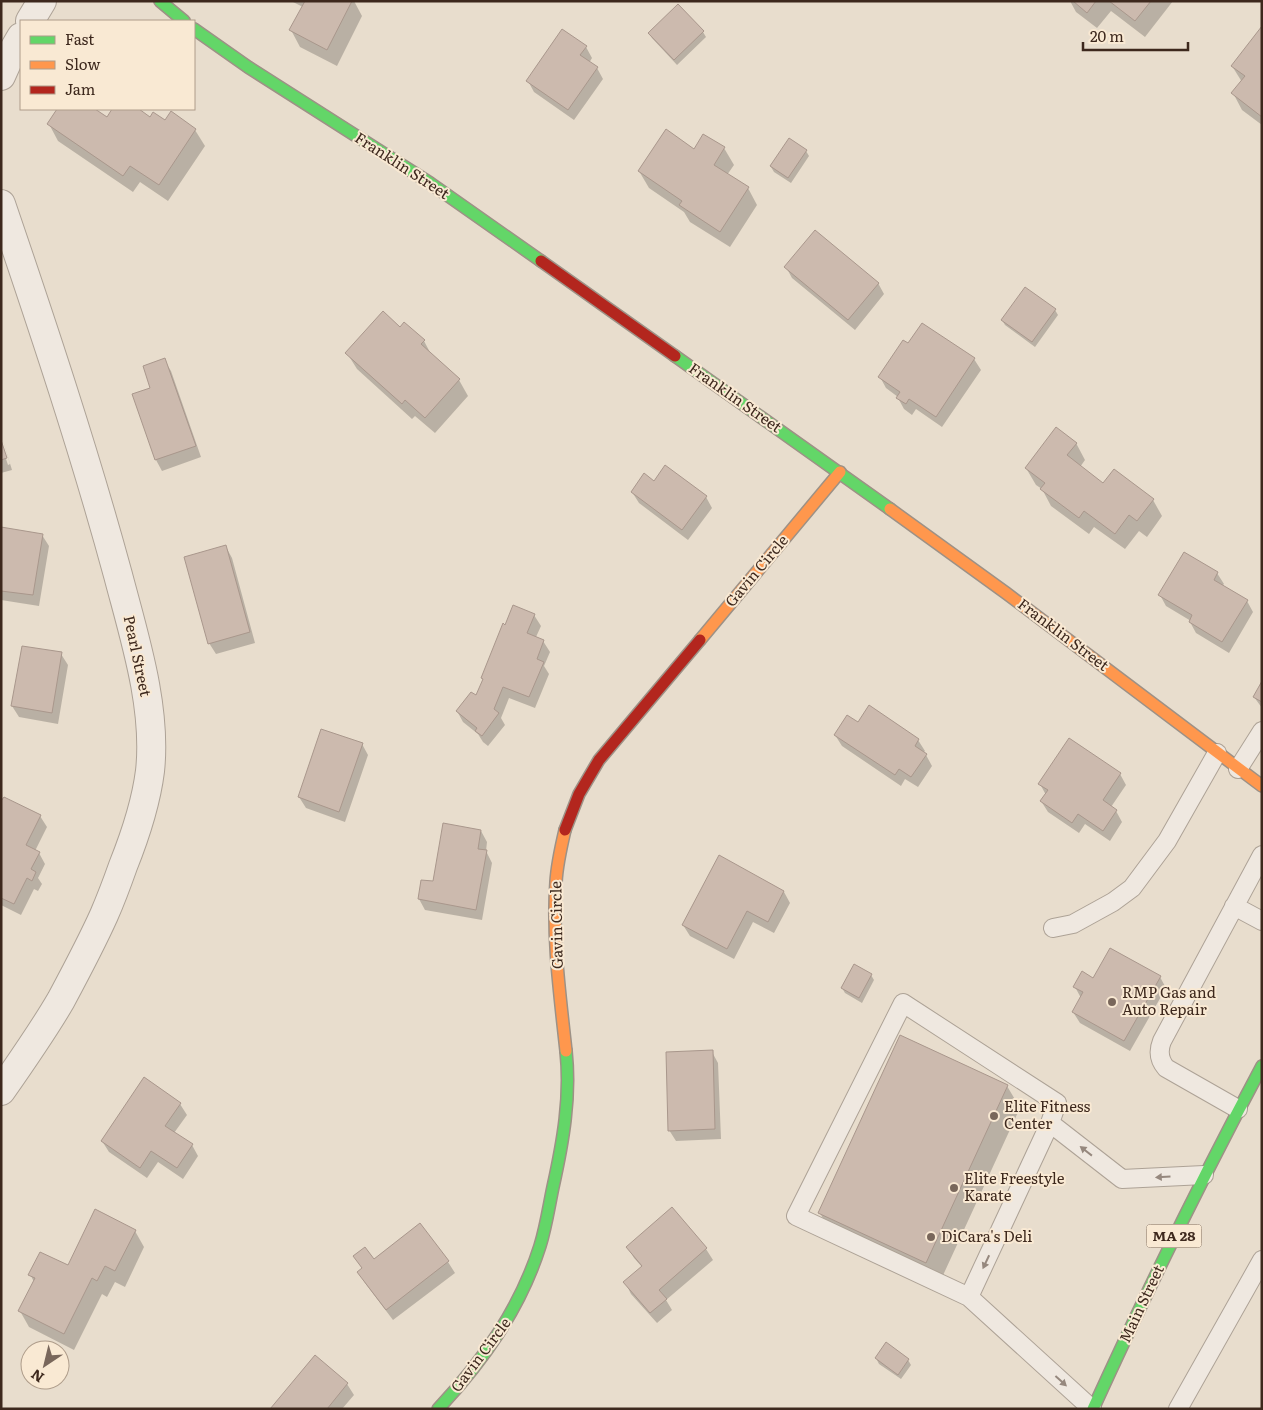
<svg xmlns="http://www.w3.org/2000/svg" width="1263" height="1410" viewBox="0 0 1263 1410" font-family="Literata,serif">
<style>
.shadow{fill:#0003}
.building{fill:#ccbaae;stroke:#a9978c}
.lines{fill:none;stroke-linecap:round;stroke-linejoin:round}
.lane-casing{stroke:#ada296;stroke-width:20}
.street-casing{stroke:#ada296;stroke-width:30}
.fast-casing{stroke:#9d9186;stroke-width:14}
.slow-casing{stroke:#9d9186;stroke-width:14}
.jam-casing{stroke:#9d9186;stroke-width:14}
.lane{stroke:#efe8e0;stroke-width:18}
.street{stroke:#efe8e0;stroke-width:28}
.fast{stroke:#63d668;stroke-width:11}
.slow{stroke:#ff974d;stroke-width:11}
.jam{stroke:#b3261e;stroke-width:11}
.oneway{fill:#96887e}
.poi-dot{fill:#79675b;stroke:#f9e9d3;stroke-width:2}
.labels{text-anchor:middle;stroke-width:4;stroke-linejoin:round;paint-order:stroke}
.shield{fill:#f9e9d3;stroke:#756254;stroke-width:1}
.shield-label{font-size:14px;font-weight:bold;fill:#3d281d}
.street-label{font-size:15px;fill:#3d281d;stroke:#f9e9d3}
.poi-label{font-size:15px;fill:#3d281d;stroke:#f9e9d3;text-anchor:start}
</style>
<rect width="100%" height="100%" fill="#e8ddcd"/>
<path class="shadow" d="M 291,1 L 354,1 L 362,16 L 337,66 L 300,47 L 291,30 L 303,7 Z
M 1070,1 L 1173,1 L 1145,37 L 1111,11 L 1097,28 L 1076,12 Z
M 678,5 L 703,32 L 706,37 L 677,65 L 652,38 L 649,33 Z
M 1262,28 L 1262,125 L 1242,110 L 1233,93 L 1242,82 L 1232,66 Z
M 586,47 L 592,58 L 589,63 L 597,68 L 603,79 L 574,120 L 534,92 L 528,81 Z
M 59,109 L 92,109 L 107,118 L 114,109 L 136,109 L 151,118 L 195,130 L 205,146 L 168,201 L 140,182 L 133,192 L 58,141 L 49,124 Z
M 704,136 L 724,148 L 734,165 L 727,175 L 748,188 L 757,205 L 730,247 L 690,222 L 684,212 L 649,188 L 639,171 L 694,151 Z
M 806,151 L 809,156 L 791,183 L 774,172 L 771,167 Z
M 786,267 L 878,283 L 884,294 L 855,330 L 792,278 Z
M 1055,310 L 1058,315 L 1035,347 L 1005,325 L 1002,320 Z
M 922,324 L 974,359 L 981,370 L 942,427 L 916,409 L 912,415 L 904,409 L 898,398 L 898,397 L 886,388 L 880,377 L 908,345 Z
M 400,329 L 424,341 L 432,356 L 459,380 L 468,396 L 435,433 L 415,416 L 412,419 L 357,369 L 347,353 Z
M 164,360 L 171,371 L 201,457 L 162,471 L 156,460 L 133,395 L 152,389 Z
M 1,434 L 12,470 L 1,473 L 1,444 L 8,465 L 10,464 Z
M 1076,443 L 1085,460 L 1080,467 L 1104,485 L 1153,500 L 1162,516 L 1147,537 L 1139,531 L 1125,549 L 1094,527 L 1089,534 L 1051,506 L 1042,489 L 1036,485 L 1026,468 Z
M 654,483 L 706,497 L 712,508 L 688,540 L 639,503 L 632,492 Z
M 1,529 L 42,535 L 49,546 L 39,606 L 1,600 Z
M 226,547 L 232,558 L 255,643 L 216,654 L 209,643 Z
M 1184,553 L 1217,573 L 1224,584 L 1222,586 L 1247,601 L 1253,612 L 1229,653 L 1196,633 L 1190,622 L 1191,621 L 1166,606 L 1160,595 Z
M 534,615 L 541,626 L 536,637 L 543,641 L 550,652 L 544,666 L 549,674 L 535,708 L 509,698 L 501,718 L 505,725 L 488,746 L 483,742 L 478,734 L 463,722 L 457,711 L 477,697 L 483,680 L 482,678 L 505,627 Z
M 61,654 L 68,665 L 58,724 L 19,717 L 12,706 Z
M 1262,684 L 1262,708 L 1254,697 Z
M 858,724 L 918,740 L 925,751 L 923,753 L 926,755 L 932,766 L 918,787 L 905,779 L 901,786 L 842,746 L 835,735 Z
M 362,744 L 368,755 L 345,822 L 306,808 L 299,797 Z
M 1120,774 L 1126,785 L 1111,807 L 1116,811 L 1122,822 L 1110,841 L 1085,824 L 1079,833 L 1048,812 L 1041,801 L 1046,795 L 1040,784 Z
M 1,804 L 40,816 L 47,827 L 35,851 L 39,853 L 45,864 L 38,878 L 42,884 L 38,891 L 34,889 L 21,915 L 1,905 Z
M 481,831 L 487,842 L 486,851 L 492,863 L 482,920 L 425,910 L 419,899 Z
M 784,892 L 790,903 L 774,933 L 753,922 L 734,959 L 690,936 L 683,925 Z
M 854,966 L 871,975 L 874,980 L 862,1003 L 845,993 L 842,988 Z
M 1160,977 L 1166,988 L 1130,1051 L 1080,1023 L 1073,1012 L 1081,998 L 1075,987 L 1094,980 Z
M 712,1052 L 718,1063 L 721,1139 L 676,1141 L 669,1130 Z
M 1007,1086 L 1020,1108 L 939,1284 L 832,1235 L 820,1213 Z
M 180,1104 L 187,1115 L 174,1133 L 192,1145 L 198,1156 L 183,1179 L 158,1162 L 147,1178 L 109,1152 L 102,1141 Z
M 672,1209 L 706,1249 L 713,1260 L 666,1300 L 672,1310 L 657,1323 L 631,1294 L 625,1282 L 642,1267 L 634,1258 L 628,1247 Z
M 420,1224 L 448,1262 L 455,1273 L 393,1320 L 365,1283 L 359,1272 L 363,1270 L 355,1257 L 373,1260 Z
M 135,1231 L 144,1247 L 125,1287 L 115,1282 L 107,1297 L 102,1294 L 74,1350 L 29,1327 L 20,1311 L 34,1282 L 30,1274 L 68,1267 Z
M 315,1357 L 347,1384 L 354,1395 L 342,1409 L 272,1409 Z
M 876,1358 L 908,1360 L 911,1365 L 901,1379 L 879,1364 Z"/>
<path class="building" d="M 305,1 L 352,1 L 327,50 L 289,30 Z
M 1073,1 L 1096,1 L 1087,13 Z
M 1109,1 L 1151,1 L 1135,21 Z
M 678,4 L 704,31 L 674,60 L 648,33 Z
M 1262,26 L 1262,117 L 1231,93 L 1245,76 L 1231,66 Z
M 562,29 L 587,46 L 580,55 L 598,67 L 568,110 L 526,81 Z
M 57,109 L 95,109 L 107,117 L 112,109 L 139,109 L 150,117 L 153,112 L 165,120 L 171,111 L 196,129 L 159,185 L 130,166 L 123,176 L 47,124 Z
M 666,129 L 694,149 L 703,134 L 725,147 L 714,165 L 749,187 L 720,232 L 679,205 L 682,201 L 638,171 Z
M 789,138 L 807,150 L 788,178 L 770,166 Z
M 815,230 L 879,283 L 848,320 L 784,267 Z
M 1025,287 L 1056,309 L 1032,342 L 1001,320 Z
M 383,311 L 400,327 L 404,322 L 425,340 L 421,344 L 460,379 L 425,418 L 405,400 L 402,404 L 345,353 Z
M 922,323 L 975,358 L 936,417 L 909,399 L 906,404 L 896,398 L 900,392 L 878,377 L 903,340 L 908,343 Z
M 165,358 L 196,446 L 155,460 L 132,394 L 150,388 L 143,366 Z
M 1056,427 L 1077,443 L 1067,455 L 1103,483 L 1114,469 L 1154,499 L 1137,521 L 1129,515 L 1115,534 L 1084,511 L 1079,518 L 1040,489 L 1045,483 L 1025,468 Z
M 1,440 L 7,458 L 1,460 Z
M 665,465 L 707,496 L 682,530 L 631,492 L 644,473 L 654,481 Z
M 1,527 L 43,534 L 33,595 L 1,591 Z
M 226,545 L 250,632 L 208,644 L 184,557 Z
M 1184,552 L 1218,572 L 1214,580 L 1248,600 L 1222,642 L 1189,622 L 1192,615 L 1158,595 Z
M 513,605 L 535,614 L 527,633 L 544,640 L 537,659 L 544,662 L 529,697 L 503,687 L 494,709 L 499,713 L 482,736 L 475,731 L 477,728 L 456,711 L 471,692 L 476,695 L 483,679 L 481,678 L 503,623 L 505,625 Z
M 22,646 L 62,652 L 52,713 L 11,706 Z
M 1262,681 L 1262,702 L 1253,697 Z
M 869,705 L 919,739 L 915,746 L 927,754 L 911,777 L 899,769 L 895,775 L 834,735 L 847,715 L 858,722 Z
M 321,729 L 363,743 L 339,812 L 298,797 Z
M 1069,738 L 1121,773 L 1103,800 L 1117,810 L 1103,831 L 1078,814 L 1072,823 L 1040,801 L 1048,790 L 1038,784 Z
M 4,797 L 41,815 L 26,845 L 40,852 L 31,869 L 36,872 L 32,881 L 27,878 L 14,904 L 1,898 L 1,801 Z
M 443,823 L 481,830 L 478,849 L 487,850 L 476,910 L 418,899 L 421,880 L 433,881 Z
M 719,855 L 784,891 L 768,922 L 747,911 L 727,949 L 682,925 Z
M 1110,948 L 1161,976 L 1124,1041 L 1072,1012 L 1083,992 L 1073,987 L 1082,971 L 1093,978 Z
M 854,964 L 872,974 L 859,998 L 841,988 Z
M 900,1035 L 1008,1085 L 926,1263 L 818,1213 Z
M 713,1050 L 715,1129 L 668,1131 L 666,1052 Z
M 144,1077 L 181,1103 L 165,1126 L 193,1144 L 177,1168 L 151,1151 L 140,1168 L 101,1141 Z
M 672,1207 L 707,1248 L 659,1290 L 667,1299 L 650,1313 L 623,1282 L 642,1266 L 626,1247 Z
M 95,1209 L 136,1230 L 115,1271 L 105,1266 L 97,1281 L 92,1278 L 64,1334 L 18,1311 L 35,1278 L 28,1275 L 40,1252 L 68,1265 Z
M 420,1223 L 449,1261 L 386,1310 L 357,1272 L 362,1268 L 353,1256 L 365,1247 L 374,1259 Z
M 886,1342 L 909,1359 L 898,1375 L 875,1358 Z
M 315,1355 L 348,1383 L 327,1409 L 270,1409 Z"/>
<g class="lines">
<defs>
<path id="lane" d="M 1238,769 L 1262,731
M 1234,906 L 1262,921
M 1053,928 L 1073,924 L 1113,902 L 1132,888 L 1167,841 L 1217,753
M 1238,1109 L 1166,1068 C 1159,1060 1158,1051 1162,1041 L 1262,855
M 1050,1123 L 1122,1179 L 1204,1175
M 969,1297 L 796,1216 L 903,1003 L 1057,1103 L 1050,1123 L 969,1297 L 1092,1409
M 1178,1409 L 1262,1260"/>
<path id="street" d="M 30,21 L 42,1
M 1,76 L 10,56 L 21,37
M 1,204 C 43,327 84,450 118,575 C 134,636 157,707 150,771 C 146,803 135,836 123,866 C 117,883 111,899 104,915 C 91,944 76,972 61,1000 C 43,1031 22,1061 1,1091"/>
<path id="fast" d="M 160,1 L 184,21
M 194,29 L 248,67 L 430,183 L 541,261
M 675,356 L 890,509
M 438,1409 C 483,1361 520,1309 540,1246 C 546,1227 549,1206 553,1187 C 563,1142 571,1097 566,1051
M 1093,1409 C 1146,1293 1202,1178 1262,1066"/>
<path id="slow" d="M 890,509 L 1006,593 L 1262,786
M 700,640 L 840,472
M 565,830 C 561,847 557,864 556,882 C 552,938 560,995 566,1051"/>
<path id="jam" d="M 541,261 L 675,356
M 565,830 L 579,794 L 599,760 L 700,640"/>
</defs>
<use href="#lane" class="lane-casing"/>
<use href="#street" class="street-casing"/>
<use href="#fast" class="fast-casing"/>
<use href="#slow" class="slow-casing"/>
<use href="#jam" class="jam-casing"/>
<use href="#lane" class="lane"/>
<use href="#street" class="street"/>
<use href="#fast" class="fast"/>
<use href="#slow" class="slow"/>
<use href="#jam" class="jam"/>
</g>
<defs><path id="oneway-solid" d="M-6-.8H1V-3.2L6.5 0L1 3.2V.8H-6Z" transform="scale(1.25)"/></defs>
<g class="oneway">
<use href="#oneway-solid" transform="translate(1086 1151) rotate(-142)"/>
<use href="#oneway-solid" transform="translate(1163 1177) rotate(177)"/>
<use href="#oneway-solid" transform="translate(986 1262) rotate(115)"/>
<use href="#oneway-solid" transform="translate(1061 1381) rotate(42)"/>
</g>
<g class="poi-dot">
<circle cx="1112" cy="1002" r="5"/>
<circle cx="994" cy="1116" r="5"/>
<circle cx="954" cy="1188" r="5"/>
<circle cx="931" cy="1237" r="5"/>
</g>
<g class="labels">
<rect class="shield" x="1146.5" y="1224.5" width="55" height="23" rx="4"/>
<g class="shield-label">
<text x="1174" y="1241">MA 28</text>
</g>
<g class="street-label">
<text transform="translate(402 166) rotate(33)" y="5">Franklin Street</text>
<text transform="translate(735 398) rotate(35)" y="5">Franklin Street</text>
<text transform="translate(757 571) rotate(-50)" y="5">Gavin Circle</text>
<text transform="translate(1063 635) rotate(37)" y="5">Franklin Street</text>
<text transform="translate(137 656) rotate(78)" y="5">Pearl Street</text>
<text transform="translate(557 925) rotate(-91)" y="5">Gavin Circle</text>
<text transform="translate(1142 1304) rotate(-65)" y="5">Main Street</text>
<text transform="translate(481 1355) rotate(-53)" y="5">Gavin Circle</text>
</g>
<g class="poi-label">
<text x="1122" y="998">RMP Gas and<tspan x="1122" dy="17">Auto Repair</tspan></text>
<text x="1004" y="1112">Elite Fitness<tspan x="1004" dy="17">Center</tspan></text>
<text x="964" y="1184">Elite Freestyle<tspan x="964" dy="17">Karate</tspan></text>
<text x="941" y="1242">DiCara's Deli</text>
</g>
</g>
<rect width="1263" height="1410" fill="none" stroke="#3d281d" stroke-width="5"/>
<rect x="20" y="20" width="175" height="90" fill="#f9e9d3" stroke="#ae9c8a"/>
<rect x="30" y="36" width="25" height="8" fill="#63d668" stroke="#ae9c8a"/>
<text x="65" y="45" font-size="15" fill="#3d281d">Fast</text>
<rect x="30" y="61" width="25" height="8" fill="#ff974d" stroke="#ae9c8a"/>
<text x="65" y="70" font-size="15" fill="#3d281d">Slow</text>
<rect x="30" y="86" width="25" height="8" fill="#b3261e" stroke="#ae9c8a"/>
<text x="65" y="95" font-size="15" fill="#3d281d">Jam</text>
<g transform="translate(45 1365) rotate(215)"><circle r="24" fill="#f9e9d3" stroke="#ae9c8a"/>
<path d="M0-4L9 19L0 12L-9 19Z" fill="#79675b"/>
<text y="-8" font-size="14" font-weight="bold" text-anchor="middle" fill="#3d281d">N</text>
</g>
<path d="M1083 42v8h105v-8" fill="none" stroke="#3d281d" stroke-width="2.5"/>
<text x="1090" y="42" font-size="15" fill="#3d281d" stroke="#f9e9d3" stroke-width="4" paint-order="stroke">20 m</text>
</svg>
